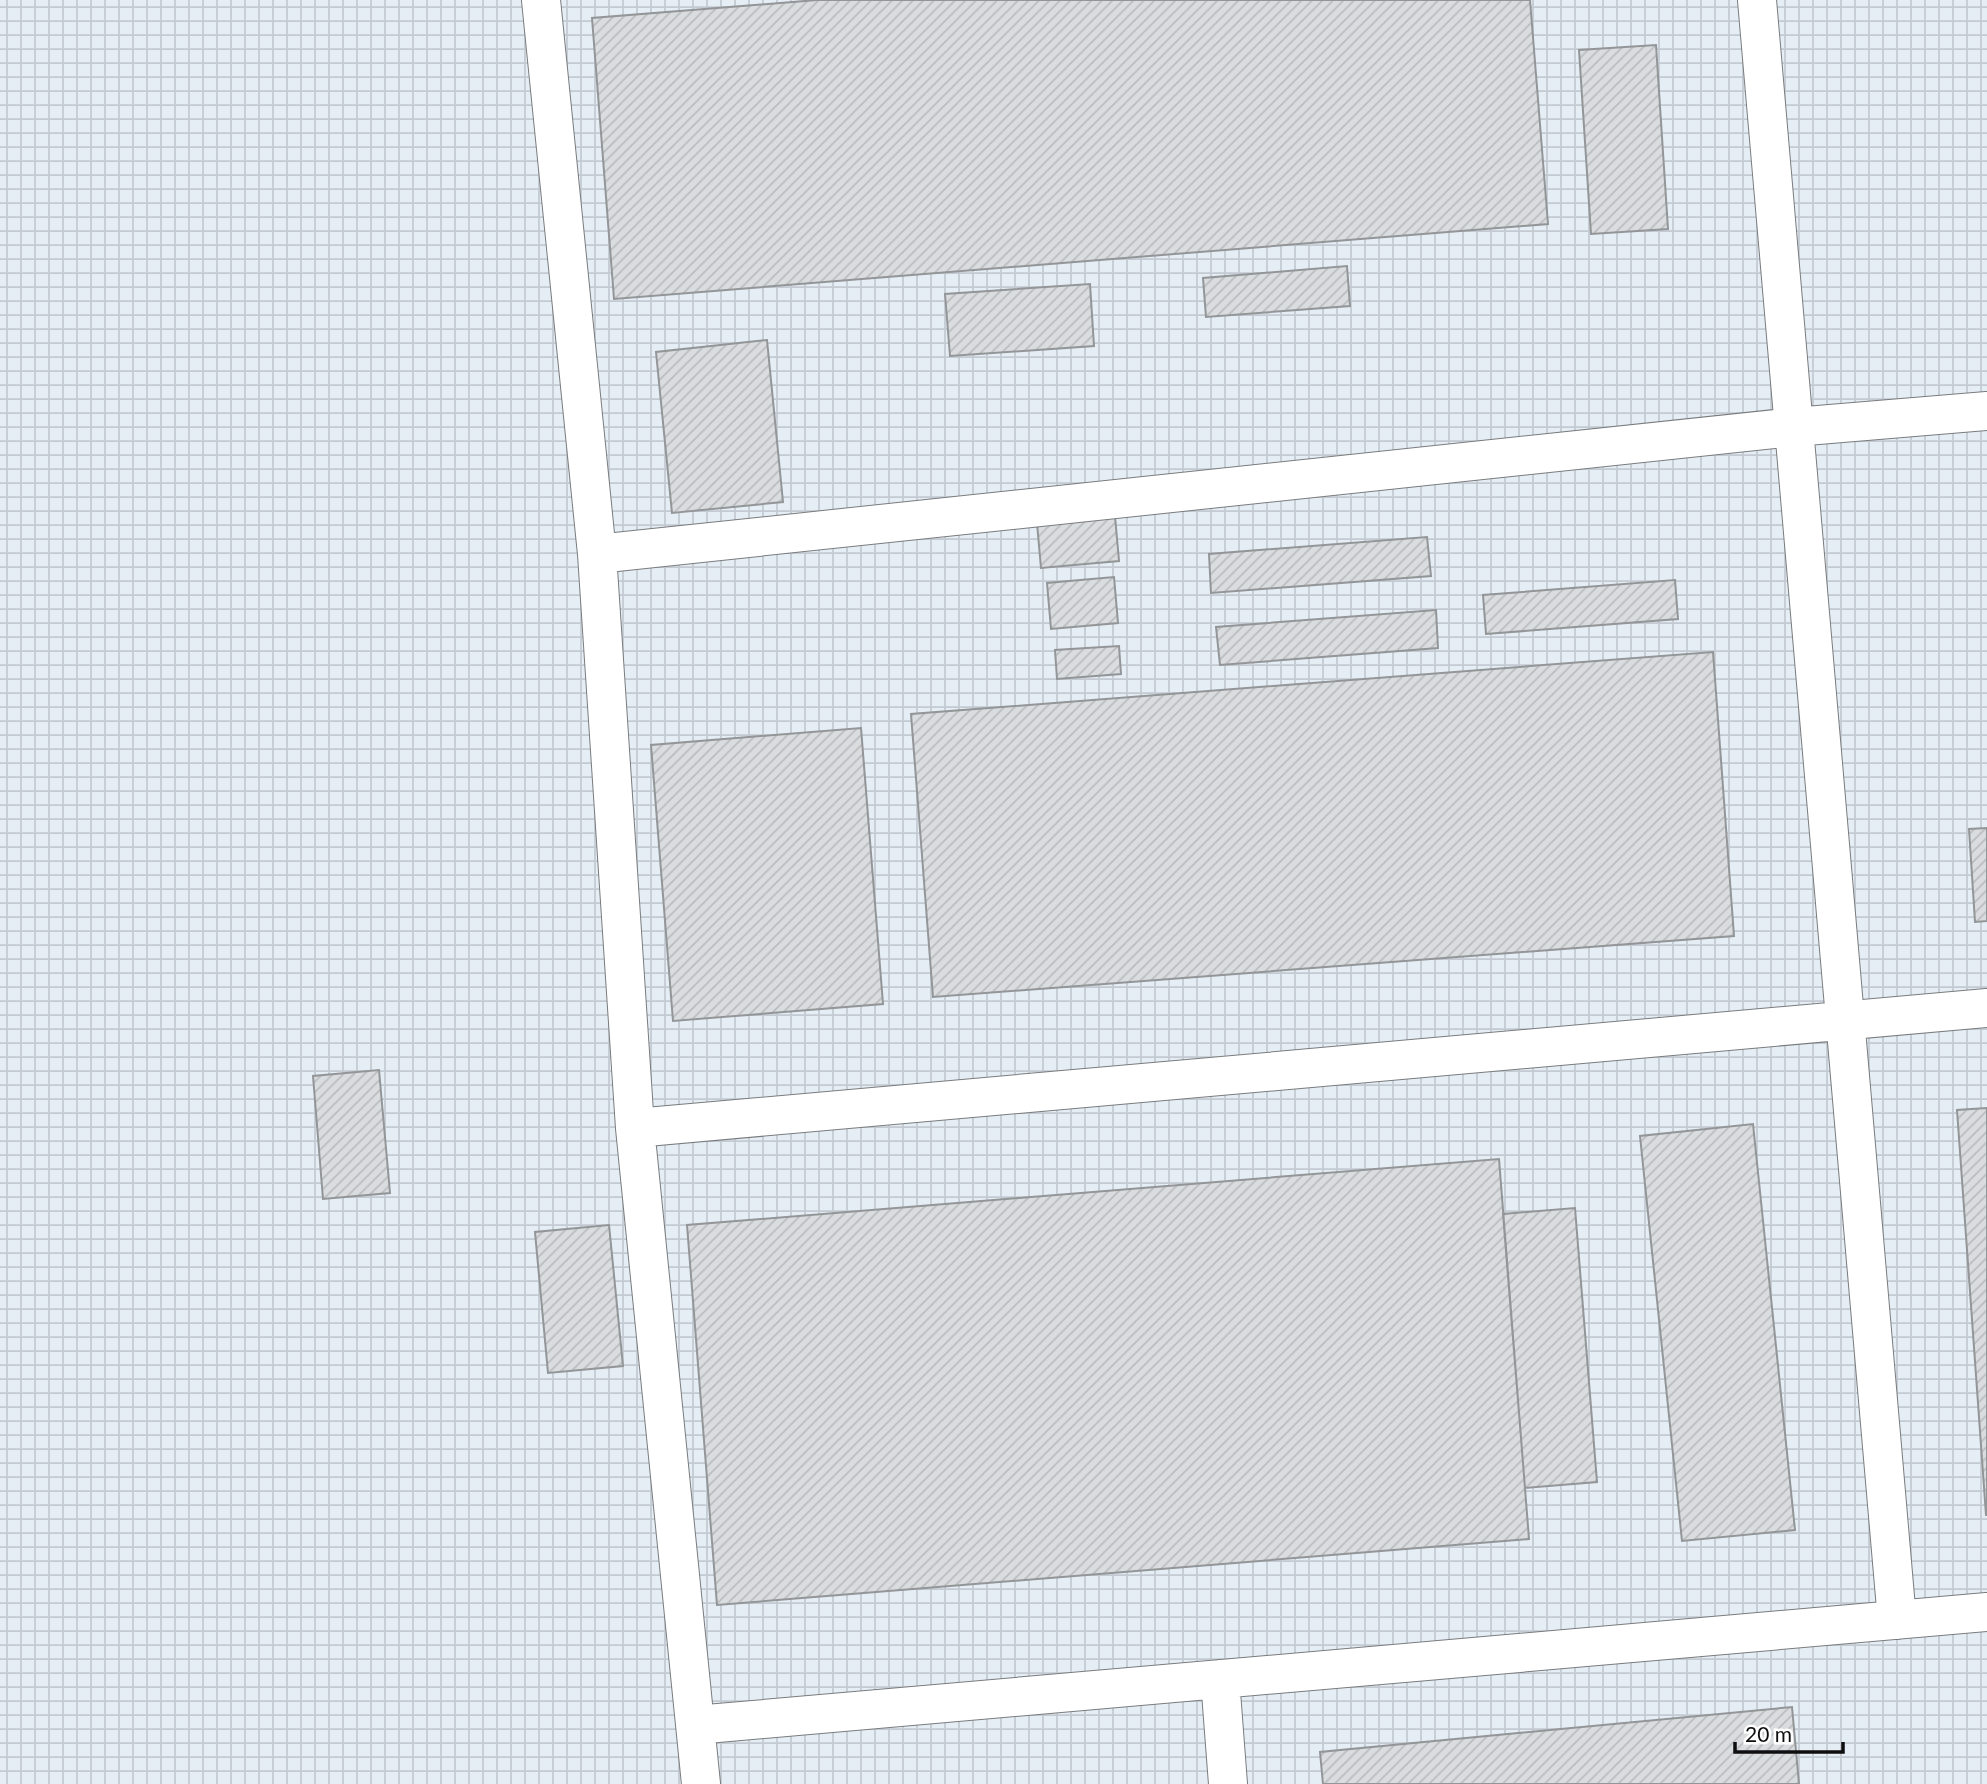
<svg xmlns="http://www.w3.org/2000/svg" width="1987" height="1784" viewBox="0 0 1987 1784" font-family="Lato,sans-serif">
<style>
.industrial{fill:url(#industrial-grid)}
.building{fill:url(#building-hatch);stroke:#939698;stroke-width:2}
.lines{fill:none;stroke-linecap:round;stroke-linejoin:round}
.minor-casing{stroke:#797c7e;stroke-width:40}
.minor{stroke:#fff;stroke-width:38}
</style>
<defs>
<pattern id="industrial-grid" width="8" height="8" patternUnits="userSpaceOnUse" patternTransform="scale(1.75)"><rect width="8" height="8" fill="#e5edf5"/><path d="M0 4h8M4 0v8" fill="none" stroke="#c3cad1"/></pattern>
<pattern id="building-hatch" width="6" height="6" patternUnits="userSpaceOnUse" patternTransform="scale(1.75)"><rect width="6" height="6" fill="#dadddf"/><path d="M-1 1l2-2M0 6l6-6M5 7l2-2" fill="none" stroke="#babcbe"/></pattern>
</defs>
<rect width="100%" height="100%" fill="#f7fafc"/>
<path class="industrial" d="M 0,0 L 1987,0 L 1987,1784 L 0,1784 Z"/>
<path class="building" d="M 817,0 L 1530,0 L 1548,224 L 614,299 L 592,18 Z
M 1656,45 L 1668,229 L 1591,234 L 1579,50 Z
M 1347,266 L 1350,306 L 1206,317 L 1203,278 Z
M 1090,284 L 1094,346 L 950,356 L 945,294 Z
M 767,340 L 783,502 L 672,513 L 656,352 Z
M 1114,505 L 1119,561 L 1041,568 L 1036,512 Z
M 1427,537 L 1431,576 L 1211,593 L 1209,554 Z
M 1114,577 L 1118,623 L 1051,629 L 1047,583 Z
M 1675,580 L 1678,619 L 1486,634 L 1483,595 Z
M 1436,610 L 1438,648 L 1220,665 L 1216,627 Z
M 1119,646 L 1121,674 L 1057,679 L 1055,650 Z
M 1713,652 L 1734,936 L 933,997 L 911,714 Z
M 861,728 L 883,1004 L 673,1021 L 651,745 Z
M 1987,828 L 1987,921 L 1975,922 L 1969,829 Z
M 379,1070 L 390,1193 L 323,1199 L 313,1076 Z
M 1987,1108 L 1987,1515 L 1986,1515 L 1957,1110 Z
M 1753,1124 L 1795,1530 L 1682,1541 L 1640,1136 Z
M 1499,1159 L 1529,1539 L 717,1605 L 687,1225 Z
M 1575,1208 L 1597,1482 L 1525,1488 L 1503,1214 Z
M 609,1225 L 623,1366 L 548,1373 L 535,1232 Z
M 1792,1707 L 1799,1784 L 1323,1784 L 1320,1752 Z"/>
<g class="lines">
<defs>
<path id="minor" d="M 541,0 L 597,554 L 635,1128 L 701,1784
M 1757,0 L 1897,1620
M 597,554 L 1794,427 L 1987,411
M 635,1128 L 1987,1008
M 1220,1679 L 1228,1784
M 695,1725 L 1987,1612"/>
</defs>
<use href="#minor" class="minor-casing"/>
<use href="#minor" class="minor"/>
</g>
<path d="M1735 1742v10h108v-10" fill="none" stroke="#0e0e0f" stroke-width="3.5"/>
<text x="1745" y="1742" font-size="21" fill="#0e0e0f" stroke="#ffffff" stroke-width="5" paint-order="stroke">20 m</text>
</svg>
